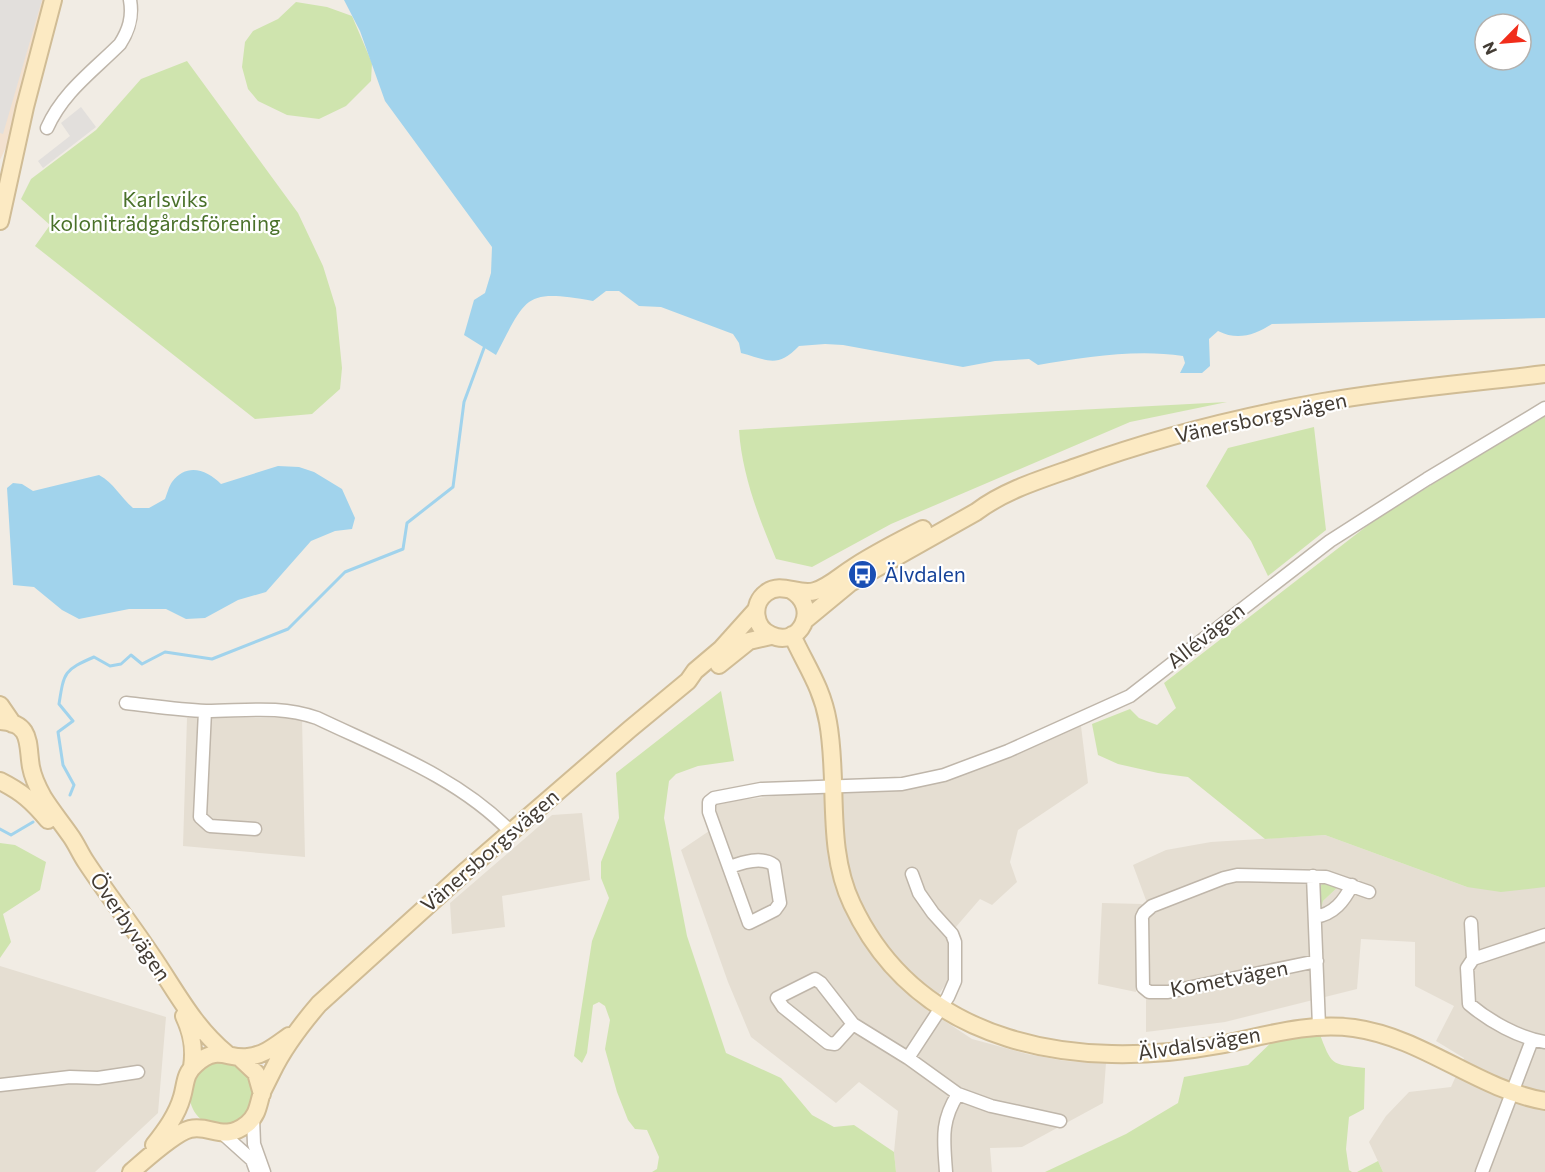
<svg xmlns="http://www.w3.org/2000/svg" width="1545" height="1172" viewBox="0 0 1545 1172" font-family="Commissioner,sans-serif">
<style>
.residential{fill:#e5ded2;fill-rule:evenodd}
.commercial{fill:#f3e1cf}
.green{fill:#cfe4ae}
.parking{fill:#e2dfdc}
.water{fill:#a1d3ec;fill-rule:evenodd}
.lines{fill:none;stroke-linecap:round;stroke-linejoin:round}
.stream{stroke:#a1d3ec;stroke-width:3}
.street-casing{stroke:#bfb6aa;stroke-width:15}
.secondary-casing{stroke:#d0bc95;stroke-width:20}
.street{stroke:#fff;stroke-width:12}
.secondary{stroke:#fceac3;stroke-width:16}
.labels{text-anchor:middle;stroke-width:4.5;stroke-linejoin:round;paint-order:stroke}
.park-label{font-size:21px;fill:#4a712a;stroke:#fff}
.street-label{font-size:21px;fill:#433c34;stroke:#fff}
.transit-label{font-size:21px;fill:#164399;stroke:#fff;text-anchor:start}
</style>
<rect width="100%" height="100%" fill="#f1ece4"/>
<path class="residential" d="M 187,718 L 302,718 L 305,857 L 183,846 Z
M 1081,726 L 1088,783 L 1018,830 L 1010,862 L 1017,882 L 992,905 L 980,899 L 949,935 L 950,978 L 928,1010 L 972,1039 L 1027,1054 L 1065,1061 L 1106,1063 L 1103,1103 L 1022,1147 L 990,1148 L 992,1172 L 896,1172 L 894,1152 L 898,1111 L 859,1082 L 836,1103 L 751,1037 L 728,982 L 681,850 L 718,825 L 716,803 L 790,794 L 906,788 L 964,775 Z
M 582,813 L 590,880 L 502,896 L 505,927 L 452,934 L 450,903 L 552,815 Z
M 1325,835 L 1467,887 L 1545,883 L 1545,1172 L 1383,1172 L 1369,1142 L 1386,1116 L 1409,1092 L 1451,1087 L 1464,1058 L 1436,1041 L 1454,1006 L 1415,986 L 1415,942 L 1361,939 L 1357,989 L 1225,1022 L 1146,1032 L 1146,918 L 1150,911 L 1133,865 L 1166,850 L 1211,842 ZM 1321,885 L 1339,886 L 1323,901 L 1320,908 Z
M 1102,903 L 1142,904 L 1139,918 L 1138,985 L 1136,992 L 1098,984 Z
M 0,966 L 166,1017 L 158,1113 L 95,1172 L 0,1172 Z"/>
<path class="commercial" d="M 0,0 L 45,0 L 7,145 L 0,160 Z"/>
<path class="green" d="M 296,2 L 327,7 L 352,16 L 372,63 L 371,81 L 346,106 L 319,119 L 287,115 L 258,101 L 248,89 L 242,67 L 245,42 L 253,31 L 278,19 Z
M 187,61 L 298,213 L 323,266 L 336,308 L 342,368 L 340,389 L 312,414 L 255,419 L 35,246 L 50,225 L 21,199 L 31,179 L 96,130 L 141,79 Z
M 1227,402 L 1130,422 L 891,524 L 812,567 L 776,559 C 759,518 742,475 739,430 L 1002,414 Z
M 1545,414 L 1545,887 L 1501,892 L 1467,887 L 1325,835 L 1265,839 L 1188,777 L 1158,773 L 1118,764 L 1098,755 L 1092,724 L 1130,709 L 1139,718 L 1157,725 L 1176,708 L 1164,683 L 1372,522 Z
M 1314,427 L 1326,530 L 1268,576 L 1251,541 L 1206,486 L 1228,448 Z
M 721,691 L 734,761 L 698,766 L 676,774 L 669,781 L 664,818 L 687,936 L 726,1053 L 781,1078 L 812,1115 L 834,1127 L 854,1125 L 894,1152 L 896,1172 L 652,1172 L 657,1169 L 659,1157 L 647,1130 L 635,1129 L 628,1120 L 617,1092 L 605,1049 L 610,1020 L 605,1006 L 599,1002 L 593,1005 L 587,1053 L 582,1063 L 574,1056 L 592,941 L 609,898 L 601,878 L 601,862 L 619,818 L 616,773 Z
M 0,843 L 15,845 L 46,862 L 40,890 L 3,914 L 11,942 L 0,958 Z
M 1327,882 L 1340,885 L 1323,901 L 1321,909 L 1321,885 Z
M 1319,1032 C 1332,1066 1330,1064 1365,1068 L 1364,1109 L 1349,1117 L 1346,1149 L 1349,1170 L 1352,1172 L 1045,1172 L 1126,1134 L 1178,1103 L 1184,1077 L 1248,1065 L 1277,1037 Z
M 231,1060 L 255,1083 L 250,1115 C 244,1119 236,1126 230,1127 C 189,1133 174,1081 208,1063 C 214,1060 225,1061 231,1060 Z
M 1378,1161 L 1383,1172 L 1357,1172 Z"/>
<path class="parking" d="M 0,0 L 42,0 L 3,134 L 0,133 Z
M 81,107 L 96,127 L 43,168 L 38,161 L 70,136 L 61,123 Z"/>
<path class="water" d="M 344,0 L 1545,0 L 1545,318 L 1272,324 C 1254,335 1238,341 1218,331 L 1209,339 L 1210,366 L 1202,373 L 1180,373 L 1185,363 L 1183,356 C 1136,349 1085,357 1038,365 L 1029,359 L 995,361 L 963,367 L 843,345 L 825,344 L 799,346 C 777,369 768,360 741,353 L 739,343 L 733,334 L 661,307 L 639,306 L 619,291 L 606,291 L 593,301 C 524,289 527,296 496,355 L 464,335 L 474,300 L 485,293 L 491,273 L 492,247 L 385,101 L 360,31 ZM 1485,24 L 1521,24 L 1521,60 L 1485,60 Z
M 278,466 L 299,467 L 314,472 L 342,489 L 355,518 L 352,529 L 335,531 L 311,541 L 266,592 L 238,600 L 205,618 L 186,619 L 166,609 L 129,609 L 79,619 L 62,610 L 34,587 L 13,585 L 7,488 L 13,483 L 22,484 L 33,491 L 99,475 C 114,483 120,497 133,508 L 149,508 L 165,499 C 167,494 169,486 172,482 C 187,462 207,470 221,484 Z"/>
<g class="lines">
<path class="stream" d="M 70,795 L 74,785 L 63,765 L 58,732 L 73,721 L 59,704 C 64,672 64,670 94,657 L 110,666 L 121,664 L 131,655 L 142,664 L 165,652 L 212,659 L 288,629 L 345,572 L 403,549 L 407,523 L 453,487 L 464,402 L 484,348
M 0,829 L 11,835 L 33,822"/>
<defs>
<path id="street" d="M 47,128 C 63,92 93,71 120,44 C 129,30 133,17 130,0
M 126,703 C 153,706 179,710 206,711 C 245,711 279,705 317,718 C 384,750 458,777 511,832
M 205,711 L 200,817 L 210,826 L 255,829
M 730,867 C 743,862 762,856 774,865 L 780,903 L 775,910 L 749,923 L 709,812 L 709,802 L 714,798 L 761,789 L 902,784 L 944,775 L 1008,751 L 1130,696 L 1330,541 L 1427,479 L 1545,408
M 1313,876 L 1319,1026
M 1315,917 C 1334,914 1344,901 1352,885
M 1471,923 L 1473,959
M 1545,935 L 1473,959 L 1467,968 L 1469,1004 C 1489,1021 1519,1038 1545,1042
M 1317,961 L 1168,992 L 1149,992 L 1143,987 L 1142,917 L 1144,913 L 1152,906 L 1224,878 L 1237,875 L 1326,877 L 1369,892
M 853,1024 L 835,1044 L 828,1043 L 783,1007 L 777,998 L 815,979 L 821,983 L 853,1024 L 908,1058 L 958,1094 L 991,1106 L 1060,1121
M 908,1058 L 948,997 L 955,981 L 955,942 L 952,934 L 933,913 L 919,893 L 912,874
M 0,1085 L 70,1077 L 98,1078 L 138,1072
M 253,1118 L 254,1144 L 264,1172
M 222,1133 L 252,1160 L 256,1171
M 946,1172 C 944,1141 940,1122 958,1094
M 1482,1172 L 1532,1040"/>
<path id="secondary" d="M 0,221 L 25,107 L 53,0
M 791,590 C 821,607 800,649 771,635 C 754,628 751,604 766,593 C 781,581 798,596 815,591 C 829,587 841,575 854,567 C 876,553 899,541 923,529
M 804,621 L 850,583 L 976,512 C 1005,490 1042,479 1076,467 C 1156,438 1239,417 1323,402 C 1396,389 1471,383 1545,374
M 792,635 C 806,666 822,687 828,722 C 839,782 825,847 852,904 C 919,1047 1078,1071 1219,1045 C 1265,1036 1307,1022 1354,1028 C 1424,1038 1477,1089 1545,1101
M 719,665 L 749,641 L 771,636
M 0,705 L 13,724
M 0,721 C 33,723 27,745 31,767 C 33,778 38,788 43,797 C 51,810 61,822 70,835 C 76,843 80,853 86,862 C 107,894 131,924 152,956 C 176,991 193,1026 227,1054
M 0,781 C 22,792 32,801 48,820
M 184,1016 C 192,1033 195,1048 192,1067
M 240,1058 L 256,1073 L 262,1094
M 154,1145 C 165,1131 177,1115 182,1097 C 186,1084 184,1074 196,1064 C 218,1044 228,1060 248,1057 C 265,1055 276,1045 289,1036
M 131,1172 C 144,1161 174,1133 190,1129 C 211,1124 223,1143 247,1124 C 258,1115 258,1105 262,1092 C 265,1086 269,1078 272,1072 C 284,1047 301,1025 319,1004 L 467,870 L 630,729 L 688,681 L 695,671 L 721,649 L 756,610"/>
</defs>
<use href="#street" class="street-casing"/>
<use href="#secondary" class="secondary-casing"/>
<use href="#street" class="street"/>
<use href="#secondary" class="secondary"/>
</g>
<defs>
<symbol id="bus-disc" viewBox="-11 -11 22 22"><circle r="9.5" fill="#1a4fb4" stroke="#fff"/><path d="M-5-6H5V4H4V6H2V4H-2V6H-4V4H-5ZM-3.5-4V0h7V-4ZM-3.5 1.2v1.5H-2V1.2ZM2 1.2v1.5H3.5V1.2Z" fill="#fff"/></symbol>
</defs>
<g fill-rule="evenodd">
<use href="#bus-disc" x="846" y="558" width="33" height="33"/>
</g>
<g class="labels">
<g class="park-label">
<text x="165" y="207">Karlsviks<tspan x="165" dy="24">koloniträdgårdsförening</tspan></text>
</g>
<g class="street-label">
<text transform="translate(1261 418) rotate(-12)" y="7">Vänersborgsvägen</text>
<text transform="translate(1206 636) rotate(-38)" y="7">Allévägen</text>
<text transform="translate(490 851) rotate(-41)" y="7">Vänersborgsvägen</text>
<text transform="translate(130 927) rotate(56)" y="7">Överbyvägen</text>
<text transform="translate(1229 979) rotate(-11)" y="7">Kometvägen</text>
<text transform="translate(1199 1044) rotate(-9)" y="7">Älvdalsvägen</text>
</g>
<g class="transit-label">
<text x="884" y="582">Älvdalen</text>
</g>
</g>
<g transform="translate(1503 42) rotate(245)"><circle r="28" fill="#ffffff" stroke="#b4b1ae" stroke-width="1.5"/>
<path d="M0-4.5L10 22L0 15L-10 22Z" fill="#f12d1b"/>
<text y="-9" font-size="16" font-weight="bold" text-anchor="middle" fill="#433c34">N</text>
</g>
</svg>
